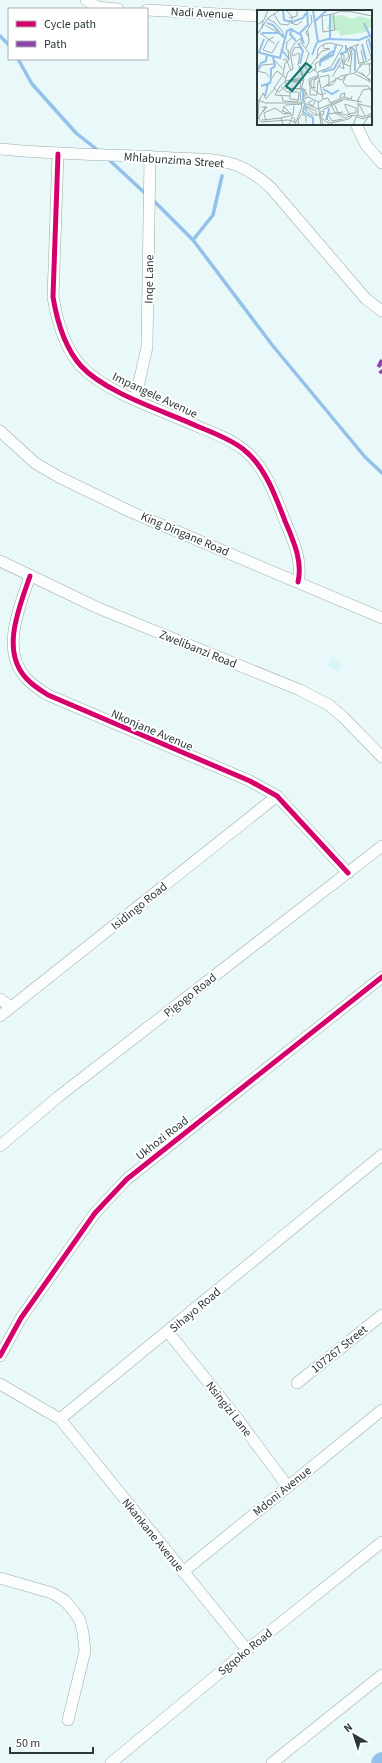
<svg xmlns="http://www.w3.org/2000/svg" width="382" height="1763" viewBox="0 0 382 1763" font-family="'Source Sans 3',sans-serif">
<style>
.built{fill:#d7f6f7}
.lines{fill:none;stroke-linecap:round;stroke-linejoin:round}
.stream{stroke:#93c1ec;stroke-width:3.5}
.river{stroke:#93c1ec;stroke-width:20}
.minor-casing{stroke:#9daaab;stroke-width:12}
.minor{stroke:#fcfefe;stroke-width:11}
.quiet{stroke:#8e44ad;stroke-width:4;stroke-dasharray:8 4;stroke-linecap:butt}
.cycleway-casing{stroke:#fff;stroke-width:8}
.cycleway{stroke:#d6006c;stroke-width:5}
.labels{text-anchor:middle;stroke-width:4;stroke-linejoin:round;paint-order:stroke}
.street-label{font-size:12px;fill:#2b3939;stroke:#fff}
.inset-river{fill:none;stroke:#93c1ec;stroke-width:2}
.inset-road{fill:none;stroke:#9dacac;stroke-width:1}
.view{fill:#0f766e;fill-opacity:0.15;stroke:#0f766e;stroke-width:2}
.inset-edge{fill:none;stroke:#2b3939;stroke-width:2}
</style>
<rect width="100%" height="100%" fill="#e9f8f9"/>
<path class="built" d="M 332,658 L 342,663 L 338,671 L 328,666 Z"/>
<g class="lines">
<path class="stream" d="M 0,36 L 9,45
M 18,59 L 32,84 L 76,133 L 100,152
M 106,157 L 147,195
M 152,199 L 193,240 L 273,346 L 365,457 L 382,473
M 193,240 L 213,215 L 222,176"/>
<path class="river" d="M 381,1763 L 382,1762"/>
<defs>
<path id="minor" d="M 86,0 L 97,7 L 118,9
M 147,10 L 258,16
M 356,124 L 366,145 L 382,163
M 0,149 C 58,155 115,154 173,158 C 193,159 216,158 236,165 C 250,170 260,178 271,188 L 366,299 L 382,311
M 58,154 L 53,297 C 57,321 64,347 81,366 C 107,394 165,411 199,427 C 214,433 230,439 243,449 C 265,466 275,495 285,521 C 293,540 303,561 298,582
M 135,400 L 147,347 L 150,156
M 0,431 L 35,463 L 59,477 L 131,512 L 382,618
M 0,561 L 98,608 L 300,690 L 329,705 L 343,717 L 382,757
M 30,576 C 20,606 0,650 26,678 C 32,685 40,690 48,695 L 250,781 L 277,796 L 348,873
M 0,999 L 11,1007
M 0,1016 L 277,796
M 0,1146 L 58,1097 L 382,846
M 168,1332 L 237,1418 L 288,1487
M 0,1356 L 21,1318 L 95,1213 L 127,1179 L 382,977
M 297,1383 L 382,1315
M 0,1384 L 60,1419 L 382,1155
M 60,1419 L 247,1650
M 183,1572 L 382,1410
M 0,1578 L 52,1593 L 64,1600 L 72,1609 L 80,1620 L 83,1633 L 85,1651 L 68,1720
M 111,1763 L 247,1650 L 382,1542
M 272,1763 L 382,1675"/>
</defs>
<use href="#minor" class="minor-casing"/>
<use href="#minor" class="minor"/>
<path class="quiet" d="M 382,360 L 378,368 L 382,373"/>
<defs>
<path id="cycleway" d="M 58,154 L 53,297 C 57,321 64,347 81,366 C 107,394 165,411 199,427 C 214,433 230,439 243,449 C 265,466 275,495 285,521 C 293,540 303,561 298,582
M 30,576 C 20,606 0,650 26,678 C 32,685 40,690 48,695 L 250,781 L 277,796 L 348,873
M 0,1356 L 21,1318 L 95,1213 L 127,1179 L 382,977"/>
</defs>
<use href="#cycleway" class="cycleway-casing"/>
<use href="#cycleway" class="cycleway"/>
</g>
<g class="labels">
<g class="street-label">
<text transform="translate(202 13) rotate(3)" y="4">Nadi Avenue</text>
<text transform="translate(174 160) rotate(4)" y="4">Mhlabunzima Street</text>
<text transform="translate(149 279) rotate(-89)" y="4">Inqe Lane</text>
<text transform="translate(155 395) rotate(25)" y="4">Impangele Avenue</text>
<text transform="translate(185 534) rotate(23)" y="4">King Dingane Road</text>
<text transform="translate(198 649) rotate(22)" y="4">Zwelibanzi Road</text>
<text transform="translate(152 730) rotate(23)" y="4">Nkonjane Avenue</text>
<text transform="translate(139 906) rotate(-39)" y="4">Isidingo Road</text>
<text transform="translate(190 995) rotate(-38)" y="4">Pigogo Road</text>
<text transform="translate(162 1138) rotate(-38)" y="4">Ukhozi Road</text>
<text transform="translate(195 1310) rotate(-40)" y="4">Sihayo Road</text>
<text transform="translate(339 1349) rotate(-39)" y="4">107267 Street</text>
<text transform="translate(229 1409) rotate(52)" y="4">Nsingizi Lane</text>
<text transform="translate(282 1491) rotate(-39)" y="4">Mdoni Avenue</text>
<text transform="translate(153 1535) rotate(51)" y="4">Nkankane Avenue</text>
<text transform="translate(245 1652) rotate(-39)" y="4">Sgqoko Road</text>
</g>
</g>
<g transform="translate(257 10)">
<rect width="115" height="115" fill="#e9f8f9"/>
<path d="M 84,5 L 95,9 L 103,6 L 111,9 L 115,8 L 115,18 L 114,16 L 109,22 L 83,26 L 82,21 L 70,19 L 74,6 Z" fill="#c2efcf"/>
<path class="inset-river" d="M 26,0 L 27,10 L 35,12M 56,0 L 61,32 L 71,29 L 102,30 L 115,25M 35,12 L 46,8 L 49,3M 57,12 L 70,0M 10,13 L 16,15 L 23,23M 107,13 L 113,26M 35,20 L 33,24 L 39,31M 43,22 L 47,34M 5,23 L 22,23 L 28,28M 73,29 L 73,5M 112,30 L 115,42M 41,33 L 46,41 L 43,54M 105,34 L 109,50M 94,37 L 98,41 L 98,61M 24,39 L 32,49M 0,42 L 23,48 L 30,21 L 34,19 L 42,24 L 51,15 L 50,0M 2,42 L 7,29M 83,44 L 89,42 L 89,35M 55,45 L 60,32M 63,50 L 76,41M 63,56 L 63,52 L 76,45 L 79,35M 0,60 L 4,53 L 9,51 L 10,45M 65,62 L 77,59 L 83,48M 14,67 L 14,59 L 18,56 L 16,47M 4,76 L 13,73 L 14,69M 46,79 L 46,90 L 48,92M 66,79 L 75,84 L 82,80M 8,86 L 11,74M 48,94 L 46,102 L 56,108 L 56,115M 69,110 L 72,100 L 71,98"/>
<path class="inset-road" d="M 91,1 L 115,6M 17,4 L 23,14 L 31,15 L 36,8 L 29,0M 76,4 L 65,6 L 66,22 L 78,20 L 76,4 L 84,1 L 92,2M 32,8 L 40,6 L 40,0M 11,9 L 18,13 L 26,22 L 26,27M 34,13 L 40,15 L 45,11M 0,15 L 7,10 L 11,0M 8,15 L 20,22M 0,23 L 5,18 L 6,11M 3,23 L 18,34M 0,25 L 11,8 L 23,0M 51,26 L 49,23 L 55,12 L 54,5M 17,27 L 11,30 L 6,40 L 15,43 L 22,31M 66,37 L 67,34 L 73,33 L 86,36M 49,38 L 52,32 L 51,21M 91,38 L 94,43 L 91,52M 104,40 L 107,53M 32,41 L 29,39 L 30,32 L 35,28M 40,43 L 43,44 L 41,55 L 44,58M 40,44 L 36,46 L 35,43 L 38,37 L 44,38M 87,45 L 87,54 L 93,56M 114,47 L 109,31 L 114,28 L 115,31M 60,49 L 61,39 L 66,34M 17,50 L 26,59M 26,50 L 29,49 L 34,60M 85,50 L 82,56 L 87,59 L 84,44 L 87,45M 87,53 L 92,46 L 90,39 L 102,34 L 99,37 L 102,54M 47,54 L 52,63 L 58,59M 54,55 L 65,41 L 73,39 L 66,38M 42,57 L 46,69M 103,57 L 103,53 L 111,51 L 115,47M 59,60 L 58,54 L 74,44M 0,61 L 9,63 L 14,69 L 20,61 L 29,68M 1,61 L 5,55 L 17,54M 99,61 L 114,70M 61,62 L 74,57 L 86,36M 93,63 L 95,43 L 93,37M 90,64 L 86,72 L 89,76 L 111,76 L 115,82M 98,64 L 114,72 L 104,62M 62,65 L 52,69 L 53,77 L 64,85 L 69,83M 110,66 L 113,63 L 112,53M 63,67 L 72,65 L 72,75M 75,67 L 82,56M 78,68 L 85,70 L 88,66M 29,74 L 28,70 L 31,62 L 36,59 L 33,42 L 37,34 L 44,28 L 44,33 L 52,43 L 49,52M 68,76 L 75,75 L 79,70M 24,77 L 30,82 L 41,82M 28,78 L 47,79 L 51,87 L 62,92M 28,78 L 43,79 L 44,73 L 33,71M 53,78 L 53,85 L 60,85 L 61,71 L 63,70M 57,78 L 57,70 L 61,68M 59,78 L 54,77 L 54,70 L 61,67M 65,78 L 84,66 L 98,63 L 105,54 L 115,54M 48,79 L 48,89 L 51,87M 22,82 L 17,78 L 26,65 L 28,53 L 32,50 L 31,41M 22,82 L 33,71 L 47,70M 33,82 L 33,89 L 42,90M 25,86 L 26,91 L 41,92 L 42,82M 33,86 L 18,85 L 23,76 L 29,71 L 46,68M 83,88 L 84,84 L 88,83 L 87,87M 66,89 L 71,88 L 73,93 L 87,87 L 94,89 L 95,86M 0,90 L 9,93 L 47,93 L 61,99 L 87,89 L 105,92M 56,90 L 51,93 L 56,96 L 58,91M 2,91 L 1,107 L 4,112 L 31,110 L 39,112M 2,91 L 6,83 L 9,89 L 17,79M 74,94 L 78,103 L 88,108 L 96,105 L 106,109 L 115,105M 28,95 L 45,94M 78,95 L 81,103 L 88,105 L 91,105 L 92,104 L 95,103 L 99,103 L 99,98 L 88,94 L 88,96 L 92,104 L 94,106M 26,96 L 33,103 L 27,104M 28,96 L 25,101 L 31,103M 4,97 L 10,97 L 6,102M 49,97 L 58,105 L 66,105 L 67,99 L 86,90M 101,105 L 106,107 L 115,103M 56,106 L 49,101 L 49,96 L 59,101 L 59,105M 72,106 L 75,111 L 86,109M 108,106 L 102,94 L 114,97 L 115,101M 63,107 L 74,115M 1,109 L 9,96M 5,110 L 25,108M 9,111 L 7,103 L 18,98 L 27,104 L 34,103 L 34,105M 74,113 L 92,109 L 96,105M 26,114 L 24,108 L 36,105 L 37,96M 32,115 L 35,107 L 38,109 L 37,113M 38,115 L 45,97 L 43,84 L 47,69 L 44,58 L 48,53 L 61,63 L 66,89M 42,115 L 41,110 L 45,104 L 49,106 L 49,113M 64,115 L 61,93 L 66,89M 66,115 L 63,102 L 66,101M 76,115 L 70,109 L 71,104 L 86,102M 96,115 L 101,103 L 101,90 L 106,80 L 115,78M 106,115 L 111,107 L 115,107"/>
<path class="view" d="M 49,53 L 54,57 L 35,81 L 29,76 Z"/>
<rect width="115" height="115" class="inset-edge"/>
</g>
<rect x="8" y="8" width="140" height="52" fill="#ffffff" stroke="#aab0b0"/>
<rect x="16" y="21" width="20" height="6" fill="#d6006c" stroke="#aab0b0"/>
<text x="44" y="28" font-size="12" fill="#2b3939">Cycle path</text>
<rect x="16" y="41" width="20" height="6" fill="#8e44ad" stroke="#aab0b0"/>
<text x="44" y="48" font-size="12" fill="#2b3939">Path</text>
<g transform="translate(354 1735) rotate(321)" stroke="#ffffff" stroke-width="3" paint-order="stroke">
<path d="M0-3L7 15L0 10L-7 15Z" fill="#2b3939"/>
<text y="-6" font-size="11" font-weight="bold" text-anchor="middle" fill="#2b3939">N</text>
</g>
<path d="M10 1747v6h83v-6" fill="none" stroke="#2b3939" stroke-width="2"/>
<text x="16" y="1747" font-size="12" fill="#2b3939" stroke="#ffffff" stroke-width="3" paint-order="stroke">50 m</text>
</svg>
